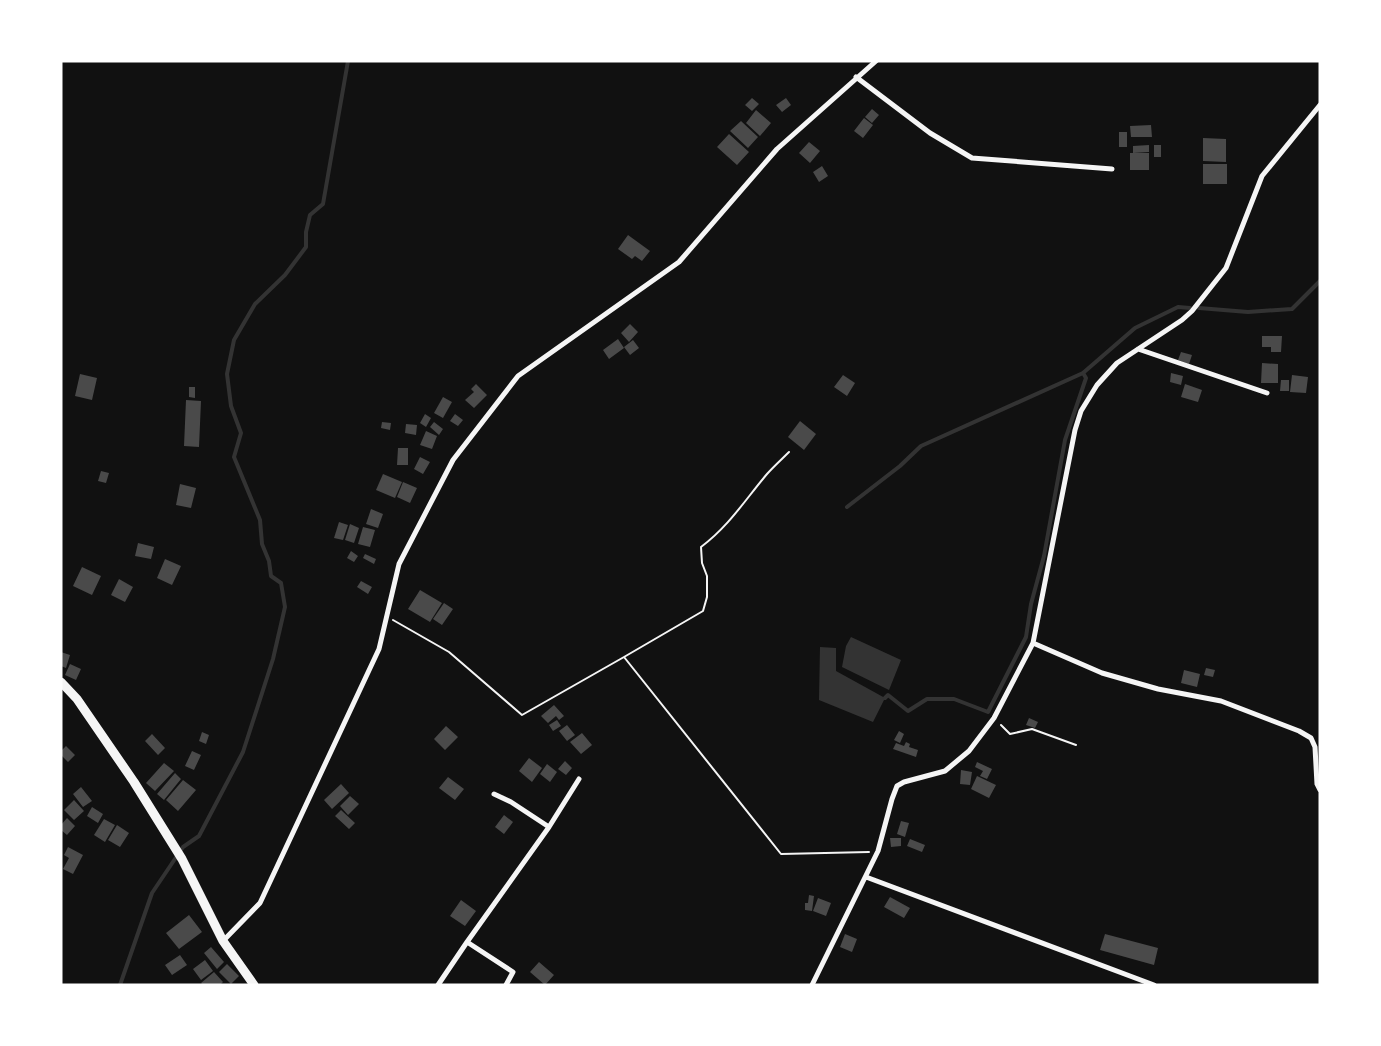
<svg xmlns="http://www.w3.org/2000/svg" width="1381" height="1046" viewBox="0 0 1381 1046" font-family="Lato,sans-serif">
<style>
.water{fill:#333}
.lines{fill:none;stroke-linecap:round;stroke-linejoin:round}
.stream{stroke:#333;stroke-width:4}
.building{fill:#4a4a4a}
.path{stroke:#f5f5f5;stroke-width:2}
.minor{stroke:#f5f5f5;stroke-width:5}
.tertiary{stroke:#f5f5f5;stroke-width:9}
</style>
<rect width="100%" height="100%" fill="#111"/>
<path class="water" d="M 851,637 L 901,660 L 889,690 L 842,667 L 846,646 Z
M 820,647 L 836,648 L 836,671 L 885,698 L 873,722 L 819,700 Z"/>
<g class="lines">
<path class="stream" d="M 1199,308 L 1248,312 L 1292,309 L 1320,281
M 847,507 L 900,466 L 921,446 L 1083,373 L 1135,328 L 1178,307 L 1190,308
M 885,698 L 888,695 L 908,711 L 927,699 L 954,699 L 988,712 L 1026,637 L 1031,604 L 1044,556 L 1065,440 L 1086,378 L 1083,373
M 120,985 L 152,893 L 183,847 L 199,836 L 243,752 L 273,659 L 285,607 L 281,583 L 271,576 L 269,561 L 262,544 L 260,520 L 234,457 L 241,433 L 231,406 L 227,374 L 234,340 L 255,304 L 285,275 L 306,247 L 306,232 L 310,215 L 323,204 L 348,61"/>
</g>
<path class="building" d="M 752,98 L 759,104 L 752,111 L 745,105 Z
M 786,98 L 791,105 L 782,112 L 776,105 Z
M 872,109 L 879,115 L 872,123 L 865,117 Z
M 756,110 L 771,123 L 760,136 L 746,123 Z
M 864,118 L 873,125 L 863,138 L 854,131 Z
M 741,121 L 758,137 L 748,148 L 730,131 Z
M 1151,125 L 1152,137 L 1131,137 L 1130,126 Z
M 1119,132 L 1127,132 L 1127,147 L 1119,147 Z
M 729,134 L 749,152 L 737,165 L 717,147 Z
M 1203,138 L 1226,139 L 1226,162 L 1203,161 Z
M 809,142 L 820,151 L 810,163 L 799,153 Z
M 1149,145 L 1149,152 L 1133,153 L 1133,146 Z
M 1154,145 L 1161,145 L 1161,157 L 1154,157 Z
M 1130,153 L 1149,153 L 1149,170 L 1130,170 Z
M 1203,164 L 1227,164 L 1227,184 L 1203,184 Z
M 822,166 L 828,176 L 819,182 L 813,172 Z
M 628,235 L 650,251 L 642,261 L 635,256 L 632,259 L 618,249 Z
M 630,324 L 638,332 L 629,342 L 621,333 Z
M 1262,336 L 1282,336 L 1281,352 L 1271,352 L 1271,347 L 1262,347 Z
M 618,339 L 624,348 L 609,359 L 603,350 Z
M 633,340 L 639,348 L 630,355 L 624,347 Z
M 1181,352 L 1192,355 L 1189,364 L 1178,360 Z
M 1262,363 L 1278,364 L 1278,383 L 1261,383 Z
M 1171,373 L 1183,376 L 1181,385 L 1170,382 Z
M 80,374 L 97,378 L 92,400 L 75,396 Z
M 843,375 L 855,383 L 847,396 L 834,387 Z
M 1292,375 L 1308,377 L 1306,393 L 1290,392 Z
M 1281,380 L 1289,380 L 1289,391 L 1280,391 Z
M 476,384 L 487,395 L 474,408 L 465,400 L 474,392 L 471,389 Z
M 1185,384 L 1202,390 L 1198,402 L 1181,397 Z
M 189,387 L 195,387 L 195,398 L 189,397 Z
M 443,397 L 452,402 L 443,418 L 434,413 Z
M 186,400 L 201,401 L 199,447 L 184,446 Z
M 425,414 L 431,418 L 426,427 L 420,423 Z
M 455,414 L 463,420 L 458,426 L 450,421 Z
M 800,421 L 816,434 L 804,450 L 788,437 Z
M 382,422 L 391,423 L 390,430 L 381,428 Z
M 434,422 L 443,429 L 439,435 L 430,427 Z
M 406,424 L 417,425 L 416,435 L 405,433 Z
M 426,431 L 437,436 L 432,449 L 420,445 Z
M 398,448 L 408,448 L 408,465 L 397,465 Z
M 420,457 L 430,462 L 423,474 L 414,469 Z
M 101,471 L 109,473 L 106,483 L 98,481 Z
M 383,474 L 402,482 L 395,498 L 376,490 Z
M 403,482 L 417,488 L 410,503 L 397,497 Z
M 180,484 L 196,488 L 191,508 L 176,505 Z
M 371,509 L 383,514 L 378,528 L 366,524 Z
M 339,522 L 348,525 L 343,540 L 334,538 Z
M 350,524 L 359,528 L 354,543 L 345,540 Z
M 363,527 L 375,530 L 370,547 L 358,544 Z
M 138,543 L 154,547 L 151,559 L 135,556 Z
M 351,551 L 358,556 L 354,562 L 347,558 Z
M 365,554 L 376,559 L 374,564 L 363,558 Z
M 165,559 L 181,566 L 172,585 L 157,578 Z
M 82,567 L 101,576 L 92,595 L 73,586 Z
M 119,579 L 133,587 L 125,602 L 111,595 Z
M 361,581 L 372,587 L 368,594 L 357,587 Z
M 420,590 L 442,603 L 430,622 L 408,609 Z
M 444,603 L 453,609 L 442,625 L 433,619 Z
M 61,652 L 70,655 L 66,668 L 61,666 Z
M 70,664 L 81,669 L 76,680 L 65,675 Z
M 1206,668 L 1215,670 L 1213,677 L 1204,675 Z
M 1184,670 L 1200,674 L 1197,687 L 1181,683 Z
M 554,705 L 564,716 L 559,720 L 556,716 L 548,723 L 541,716 Z
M 1029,718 L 1038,722 L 1035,728 L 1026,725 Z
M 557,720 L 561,726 L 553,731 L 549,725 Z
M 567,725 L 575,735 L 567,741 L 559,731 Z
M 446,726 L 458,737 L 445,750 L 434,739 Z
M 899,731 L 904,734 L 900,743 L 894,740 Z
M 202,732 L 209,735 L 206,744 L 199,741 Z
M 582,733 L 592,745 L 581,754 L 570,742 Z
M 152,734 L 165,748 L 158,755 L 145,741 Z
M 906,742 L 910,744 L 909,747 L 918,750 L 916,757 L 893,749 L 896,743 L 904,746 Z
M 66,746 L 75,755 L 68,762 L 61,755 L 61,751 Z
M 192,751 L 201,755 L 194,770 L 185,766 Z
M 529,758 L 542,768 L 532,782 L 519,771 Z
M 565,761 L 572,768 L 566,775 L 558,769 Z
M 977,762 L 992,769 L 987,779 L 980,776 L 983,771 L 975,767 Z
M 164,763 L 174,771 L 155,791 L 146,783 Z
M 547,764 L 557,772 L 550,782 L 540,774 Z
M 961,770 L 972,772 L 970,785 L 960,784 Z
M 175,773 L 181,779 L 164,800 L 157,794 Z
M 977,776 L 996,785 L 989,798 L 971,789 Z
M 448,777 L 464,789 L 455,800 L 439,788 Z
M 183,780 L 196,790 L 178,811 L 166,800 Z
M 341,784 L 349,793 L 332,809 L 324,800 Z
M 81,787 L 92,801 L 83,807 L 73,794 Z
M 350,796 L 359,804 L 348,815 L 340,806 Z
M 74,800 L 84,811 L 74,820 L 64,810 Z
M 92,807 L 103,814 L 98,823 L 87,816 Z
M 341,810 L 355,823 L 349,829 L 335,816 Z
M 504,815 L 513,822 L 504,834 L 495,827 Z
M 67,818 L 75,826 L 67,835 L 61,830 L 61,825 Z
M 104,819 L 115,825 L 105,842 L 94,835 Z
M 901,821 L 909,823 L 905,837 L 897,834 Z
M 117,825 L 129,833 L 120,847 L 108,840 Z
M 890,838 L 901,838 L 901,846 L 891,847 Z
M 910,839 L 925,845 L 922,852 L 907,846 Z
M 68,847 L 83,855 L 73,874 L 63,869 L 69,858 L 64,855 Z
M 809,895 L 814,896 L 812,911 L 805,910 L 805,903 L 808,903 Z
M 890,897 L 910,908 L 904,918 L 884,907 Z
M 818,898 L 831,903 L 826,916 L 813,911 Z
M 461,900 L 476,911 L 465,926 L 450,916 Z
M 189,915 L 202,932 L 179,949 L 166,933 Z
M 845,934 L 857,939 L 852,952 L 840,947 Z
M 1105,934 L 1158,948 L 1154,965 L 1100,950 Z
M 211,947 L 224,962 L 217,969 L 204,953 Z
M 180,955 L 187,965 L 172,975 L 165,965 Z
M 205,960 L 213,971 L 201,980 L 193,969 Z
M 539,962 L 554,975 L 545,985 L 530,972 Z
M 227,964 L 239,976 L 231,984 L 219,972 Z
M 214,972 L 223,982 L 220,985 L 203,985 L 201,983 Z"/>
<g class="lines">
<path class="path" d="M 393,620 L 449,652 L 522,715 L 624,657 L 781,854 L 869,852
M 624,657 L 703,611 L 707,597 L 707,576 L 702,563 L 701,547 C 729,526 745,500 767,474 C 774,466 782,459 789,452
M 1001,725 L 1010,734 L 1032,729 L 1076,745"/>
<path class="minor" d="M 856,77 L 930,133 L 972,158 L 1112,169
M 1138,349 L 1267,393
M 1033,643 L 1102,673 L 1158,689 L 1221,701 L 1299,731 L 1311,738 L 1315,747 L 1317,784 L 1320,790
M 494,794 L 511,802 L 549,827
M 866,877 L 1154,985
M 223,941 L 260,903 L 379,649 L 399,564 L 453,460 L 518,376 L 679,262 L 777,149 L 876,61
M 438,985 L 467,942
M 506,985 L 513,972 L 467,942 L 549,827 L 579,779
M 812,985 L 878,851 L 892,799 L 897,786 L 904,782 L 945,771 L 969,751 L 994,718 L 1033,643 L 1075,430 L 1081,411 L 1097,385 L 1117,363 L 1182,320 L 1192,311 L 1226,268 L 1262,176 L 1320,105"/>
<path class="tertiary" d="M 61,682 L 77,699 L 134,782 L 182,859 L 223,941 L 254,985"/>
</g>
<rect width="1381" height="1046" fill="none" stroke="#ffffff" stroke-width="125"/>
</svg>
